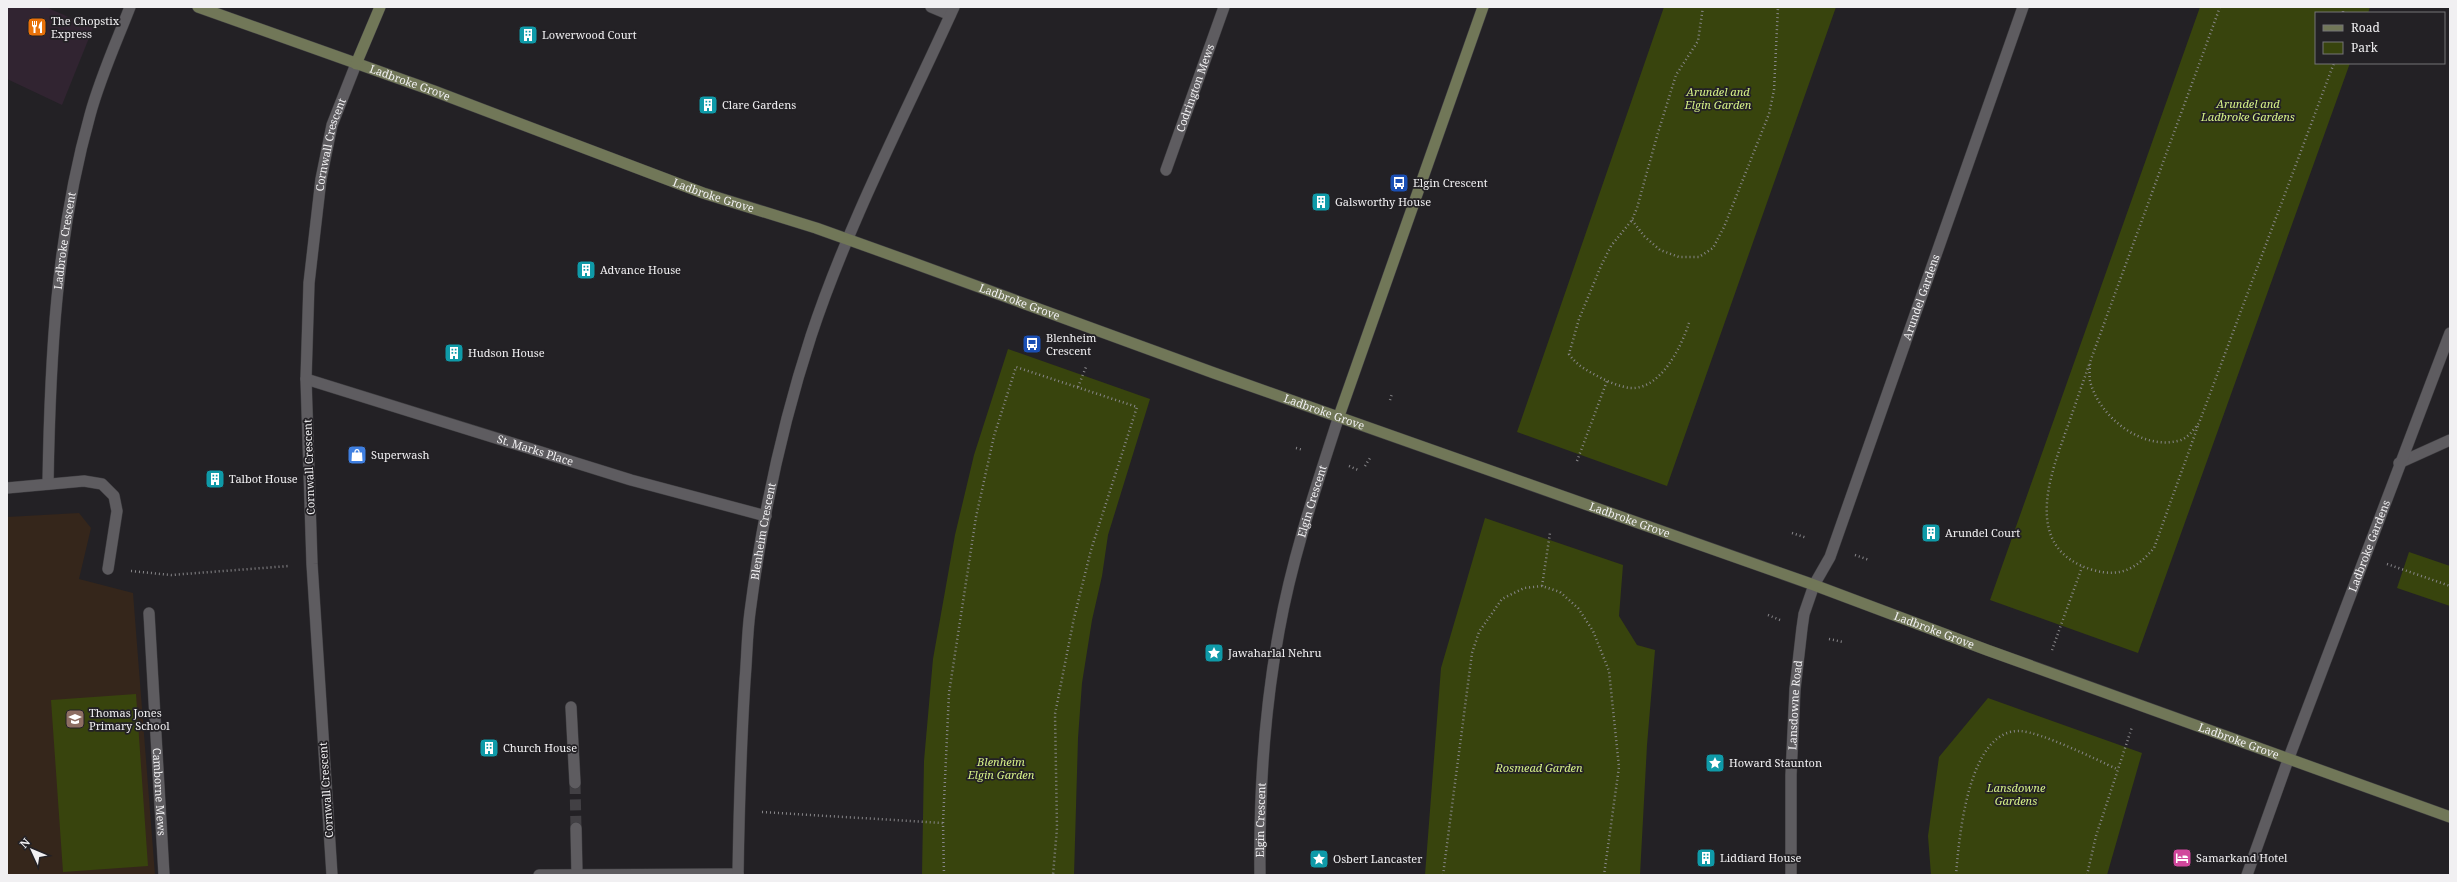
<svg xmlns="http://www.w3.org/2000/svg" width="2457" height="882" viewBox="0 0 2457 882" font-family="'Noto Serif',serif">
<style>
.commercial{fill:#312431}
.education{fill:#35261b}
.green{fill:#38440d}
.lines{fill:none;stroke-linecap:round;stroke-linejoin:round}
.minor-tunnel{stroke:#424044;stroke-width:11;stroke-dasharray:11 5.5;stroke-linecap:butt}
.service-casing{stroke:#3e3d40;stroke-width:12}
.minor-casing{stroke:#3e3d40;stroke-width:12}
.tertiary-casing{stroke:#3e3d40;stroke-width:12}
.secondary-casing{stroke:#3e3d40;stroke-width:12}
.path{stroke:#88878a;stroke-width:2.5;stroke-dasharray:1 3;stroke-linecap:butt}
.service{stroke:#5e5c60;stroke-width:11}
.minor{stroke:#5e5c60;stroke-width:11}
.tertiary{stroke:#5e5c60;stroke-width:11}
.secondary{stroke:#717758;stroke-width:11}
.labels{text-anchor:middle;stroke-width:3.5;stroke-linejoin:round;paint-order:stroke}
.poi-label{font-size:11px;fill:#f1f0f2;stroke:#232125;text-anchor:start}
.street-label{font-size:11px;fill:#f1f0f2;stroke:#232125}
.park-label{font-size:11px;font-style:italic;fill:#d6f188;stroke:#232125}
</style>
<rect width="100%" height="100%" fill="#232125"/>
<path class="commercial" d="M 7,7 L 46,7 L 93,28 L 62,105 L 7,79 Z"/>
<path class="education" d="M 79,513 L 91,528 L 79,579 L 133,593 L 155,875 L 7,875 L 7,517 Z"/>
<path class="green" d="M 1664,7 L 1836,7 L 1667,486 L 1517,432 Z
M 2200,7 L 2370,7 L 2368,13 L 2316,13 L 2316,63 L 2350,63 L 2138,653 L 1990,600 Z
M 1008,349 L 1150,399 L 1108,535 L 1102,576 L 1092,620 L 1082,683 L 1078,738 L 1074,875 L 922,875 L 924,761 L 933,659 L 955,535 L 974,455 Z
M 1485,518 L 1623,565 L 1619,616 L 1637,645 L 1655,650 L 1647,745 L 1640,875 L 1425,875 L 1441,668 Z
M 2409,552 L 2450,566 L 2450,606 L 2397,588 Z
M 136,694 L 148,866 L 63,872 L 51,700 Z
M 1988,698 L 2142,753 L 2107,875 L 1931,875 L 1928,836 L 1939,757 Z"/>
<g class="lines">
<path class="minor-tunnel" d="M 575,783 L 576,828"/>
<defs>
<path id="service" d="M 931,7 L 950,15"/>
<g id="minor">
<path id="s1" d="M 1166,170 L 1224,7"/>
<path id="s2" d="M 306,379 L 631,480 L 766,516"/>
<path d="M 2399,463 L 2450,440"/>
<path id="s3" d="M 48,484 C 50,359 56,236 90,115 C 100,78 116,43 130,7"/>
<path d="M 7,488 L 84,481 L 102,484 L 114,496 L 117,511 L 108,569"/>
<path id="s4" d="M 149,613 L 164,875"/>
<path d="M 571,707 L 575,783"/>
<path d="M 576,828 L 577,874"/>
<path id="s5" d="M 332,875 L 312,564 L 306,379 L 309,283 L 321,179 L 332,125 L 356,64"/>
<path d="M 539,875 L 738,874"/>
<path id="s6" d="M 738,875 C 739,810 741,745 745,680 C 747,657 747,634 750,612 C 762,519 782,425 811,336 C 848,224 905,115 954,7"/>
<path id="s7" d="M 1260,875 C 1259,793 1264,712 1279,631 C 1292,558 1316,487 1339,416"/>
<path id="s8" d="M 1791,875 L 1791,775 L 1795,689 L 1802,628 L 1804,614 L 1814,585 L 1830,557 L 2023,7"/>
<path d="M 2247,875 L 2288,760"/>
</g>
<g id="tertiary">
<path id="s9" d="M 2288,760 L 2450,333"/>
</g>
<g id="secondary">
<path id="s10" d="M 198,7 L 434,91 L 703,193 L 816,228 L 908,261 L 1214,373 L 1814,585 L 1987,650 L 2450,817"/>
<path d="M 356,64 L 380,7"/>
<path d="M 1339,416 L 1483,7"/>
</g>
</defs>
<use href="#service" class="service-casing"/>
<use href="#minor" class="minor-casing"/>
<use href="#tertiary" class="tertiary-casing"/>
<use href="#secondary" class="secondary-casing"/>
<path class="path" d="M 2220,7 L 2090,362 C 2090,368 2089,375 2090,381 C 2099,417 2143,452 2181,440 C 2189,437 2194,429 2199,423 L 2334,63
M 2343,7 L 2343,13
M 1632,220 L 1644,236 L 1660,250 L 1679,257 L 1699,257 L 1713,248 L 1724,227 L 1769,114 L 1774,90 L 1778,7
M 1689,323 C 1681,347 1661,390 1630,388 C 1621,387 1609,382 1601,378 C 1588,371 1577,366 1569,354 L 1579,319 L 1601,266 L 1611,246 L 1632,220 L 1637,208 L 1657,136 L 1676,75 L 1698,41 L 1703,7
M 2089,365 C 2081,388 2073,411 2065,434 C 2047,483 2025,550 2093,570 C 2121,578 2137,568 2154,548 L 2198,426
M 1078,387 L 1086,367
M 1390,400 L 1392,394
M 1296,448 L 1303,450
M 1577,461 L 1607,381
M 1349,466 L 1358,470
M 1365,466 L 1370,458
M 1792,533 L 1807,538
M 1855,555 L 1869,560
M 2387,564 L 2450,586
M 131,571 L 171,575 L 289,566
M 1542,586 L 1550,533
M 1768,615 L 1780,620
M 1829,639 L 1843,642
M 2052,650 L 2082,567
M 762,812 L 943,823
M 944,875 L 943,823 L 949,693 L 976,517 L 994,436 L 1016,367 L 1137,407 L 1091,550 L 1074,618 L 1055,714 L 1057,828 L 1053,875
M 1443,875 L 1472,653 L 1479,632 L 1502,599 L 1524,588 L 1542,586 L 1560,592 L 1578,608 L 1593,631 L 1609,671 L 1619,767 L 1604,875
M 1956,875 C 1959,838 1968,729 2020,731 C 2041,732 2095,759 2117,769
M 2087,875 L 2096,836 L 2132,727"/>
<use href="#service" class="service"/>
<use href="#minor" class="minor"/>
<use href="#tertiary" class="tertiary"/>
<use href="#secondary" class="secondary"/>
</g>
<defs>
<symbol id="restaurant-square" viewBox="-11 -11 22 22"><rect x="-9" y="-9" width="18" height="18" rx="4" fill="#e8710a" stroke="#232125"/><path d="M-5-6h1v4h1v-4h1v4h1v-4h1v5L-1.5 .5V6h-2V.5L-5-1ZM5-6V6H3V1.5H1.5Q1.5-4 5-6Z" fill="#fff"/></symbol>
<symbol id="building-square" viewBox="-11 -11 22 22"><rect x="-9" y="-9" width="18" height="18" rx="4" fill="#0f9aa8" stroke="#232125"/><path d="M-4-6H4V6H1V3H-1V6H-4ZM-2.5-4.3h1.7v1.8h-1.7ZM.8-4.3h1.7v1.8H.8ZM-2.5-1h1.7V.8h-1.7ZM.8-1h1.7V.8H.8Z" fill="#fff"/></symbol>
<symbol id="bus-square" viewBox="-11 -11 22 22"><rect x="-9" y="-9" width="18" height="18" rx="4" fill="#1a4fb4" stroke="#232125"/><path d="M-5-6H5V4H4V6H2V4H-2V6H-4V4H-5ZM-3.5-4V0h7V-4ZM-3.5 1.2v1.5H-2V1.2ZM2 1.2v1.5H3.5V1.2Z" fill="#fff"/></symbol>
<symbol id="shop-square" viewBox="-11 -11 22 22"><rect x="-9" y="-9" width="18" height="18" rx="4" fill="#3f7fe0" stroke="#232125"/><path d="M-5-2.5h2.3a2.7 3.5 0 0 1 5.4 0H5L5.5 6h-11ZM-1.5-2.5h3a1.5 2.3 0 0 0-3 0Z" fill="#fff"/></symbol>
<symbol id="sight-square" viewBox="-11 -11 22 22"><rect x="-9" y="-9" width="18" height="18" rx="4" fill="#0f9aa8" stroke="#232125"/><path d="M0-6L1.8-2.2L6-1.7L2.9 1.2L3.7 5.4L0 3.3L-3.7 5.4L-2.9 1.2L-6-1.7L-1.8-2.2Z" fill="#fff"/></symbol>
<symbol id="school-square" viewBox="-11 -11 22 22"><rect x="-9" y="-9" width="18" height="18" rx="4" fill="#8d6e63" stroke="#232125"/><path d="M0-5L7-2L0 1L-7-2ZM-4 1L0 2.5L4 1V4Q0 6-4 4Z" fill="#fff"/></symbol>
<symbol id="hotel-square" viewBox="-11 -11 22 22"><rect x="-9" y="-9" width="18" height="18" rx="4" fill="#d1479c" stroke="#232125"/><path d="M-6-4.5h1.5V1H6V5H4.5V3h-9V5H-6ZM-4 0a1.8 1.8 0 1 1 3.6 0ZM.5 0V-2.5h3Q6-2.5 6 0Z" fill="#fff"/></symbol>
</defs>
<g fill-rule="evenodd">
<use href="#restaurant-square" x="26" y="16" width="22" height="22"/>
<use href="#building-square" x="517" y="24" width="22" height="22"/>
<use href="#building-square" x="697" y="94" width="22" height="22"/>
<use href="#bus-square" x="1388" y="172" width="22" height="22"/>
<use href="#building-square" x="1310" y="191" width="22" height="22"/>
<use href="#building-square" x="575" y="259" width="22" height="22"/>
<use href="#bus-square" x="1021" y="333" width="22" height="22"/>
<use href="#building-square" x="443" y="342" width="22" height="22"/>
<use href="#shop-square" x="346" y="444" width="22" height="22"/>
<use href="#building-square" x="204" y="468" width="22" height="22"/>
<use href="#building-square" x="1920" y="522" width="22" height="22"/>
<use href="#sight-square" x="1203" y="642" width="22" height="22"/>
<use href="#school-square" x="64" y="708" width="22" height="22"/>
<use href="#building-square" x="478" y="737" width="22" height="22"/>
<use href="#sight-square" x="1704" y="752" width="22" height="22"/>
<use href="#building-square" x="1695" y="847" width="22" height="22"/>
<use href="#hotel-square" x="2171" y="847" width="22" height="22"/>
<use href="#sight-square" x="1308" y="848" width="22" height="22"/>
</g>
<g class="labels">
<g class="poi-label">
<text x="51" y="25">The Chopstix<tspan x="51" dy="13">Express</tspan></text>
<text x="542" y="39">Lowerwood Court</text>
<text x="722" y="109">Clare Gardens</text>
<text x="1413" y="187">Elgin Crescent</text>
<text x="1335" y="206">Galsworthy House</text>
<text x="600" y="274">Advance House</text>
<text x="1046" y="342">Blenheim<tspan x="1046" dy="13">Crescent</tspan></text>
<text x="468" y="357">Hudson House</text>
<text x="371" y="459">Superwash</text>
<text x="229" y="483">Talbot House</text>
<text x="1945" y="537">Arundel Court</text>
<text x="1228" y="657">Jawaharlal Nehru</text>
<text x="89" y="717">Thomas Jones<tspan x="89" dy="13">Primary School</tspan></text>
<text x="503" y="752">Church House</text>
<text x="1729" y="767">Howard Staunton</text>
<text x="1720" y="862">Liddiard House</text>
<text x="2196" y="862">Samarkand Hotel</text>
<text x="1333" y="863">Osbert Lancaster</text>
</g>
<g class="street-label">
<text dy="4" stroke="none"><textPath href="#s10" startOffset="225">Ladbroke Grove</textPath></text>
<text dy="4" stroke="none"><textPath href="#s1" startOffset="87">Codrington Mews</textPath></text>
<text dy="4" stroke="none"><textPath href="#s5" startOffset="733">Cornwall Crescent</textPath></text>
<text dy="4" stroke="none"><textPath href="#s10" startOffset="549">Ladbroke Grove</textPath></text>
<text dy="4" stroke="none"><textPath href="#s3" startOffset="244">Ladbroke Crescent</textPath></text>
<text dy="4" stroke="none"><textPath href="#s8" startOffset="600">Arundel Gardens</textPath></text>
<text dy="4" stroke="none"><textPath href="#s10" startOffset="873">Ladbroke Grove</textPath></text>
<text dy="4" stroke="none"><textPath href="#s10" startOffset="1197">Ladbroke Grove</textPath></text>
<text dy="4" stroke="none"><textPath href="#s2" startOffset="240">St. Marks Place</textPath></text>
<text transform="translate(309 467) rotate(-92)" y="4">Cornwall Crescent</text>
<text dy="4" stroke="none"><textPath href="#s7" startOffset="379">Elgin Crescent</textPath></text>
<text dy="4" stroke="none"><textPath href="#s10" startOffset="1521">Ladbroke Grove</textPath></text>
<text dy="4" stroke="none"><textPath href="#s6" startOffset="345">Blenheim Crescent</textPath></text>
<text dy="4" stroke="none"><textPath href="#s9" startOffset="229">Ladbroke Gardens</textPath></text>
<text dy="4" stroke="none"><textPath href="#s10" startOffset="1845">Ladbroke Grove</textPath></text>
<text dy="4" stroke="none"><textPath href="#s8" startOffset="170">Lansdowne Road</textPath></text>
<text dy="4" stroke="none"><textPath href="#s10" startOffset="2169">Ladbroke Grove</textPath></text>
<text transform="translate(326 790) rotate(-94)" y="4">Cornwall Crescent</text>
<text dy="4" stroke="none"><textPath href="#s4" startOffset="179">Camborne Mews</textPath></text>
<text dy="4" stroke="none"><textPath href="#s7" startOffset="55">Elgin Crescent</textPath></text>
</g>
<g class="park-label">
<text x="1718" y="96">Arundel and<tspan x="1718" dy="13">Elgin Garden</tspan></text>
<text x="2248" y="108">Arundel and<tspan x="2248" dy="13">Ladbroke Gardens</tspan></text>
<text x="1001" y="766">Blenheim<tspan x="1001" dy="13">Elgin Garden</tspan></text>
<text x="1539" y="772">Rosmead Garden</text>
<text x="2016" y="792">Lansdowne<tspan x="2016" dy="13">Gardens</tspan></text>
</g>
</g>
<rect width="2457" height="882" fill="none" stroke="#f1f0f2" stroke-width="16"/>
<rect x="2315" y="12" width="130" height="52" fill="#232125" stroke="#757477"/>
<rect x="2323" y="25" width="20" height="6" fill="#717758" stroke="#757477"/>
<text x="2351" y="32" font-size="12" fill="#f1f0f2">Road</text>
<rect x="2323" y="42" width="20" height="12" fill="#38440d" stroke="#757477"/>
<text x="2351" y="52" font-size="12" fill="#f1f0f2">Park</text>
<g transform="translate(32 850) rotate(314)" stroke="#232125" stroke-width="3" paint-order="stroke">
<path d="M0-3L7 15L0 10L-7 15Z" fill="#f1f0f2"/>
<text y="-6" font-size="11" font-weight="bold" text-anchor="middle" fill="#f1f0f2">N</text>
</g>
</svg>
